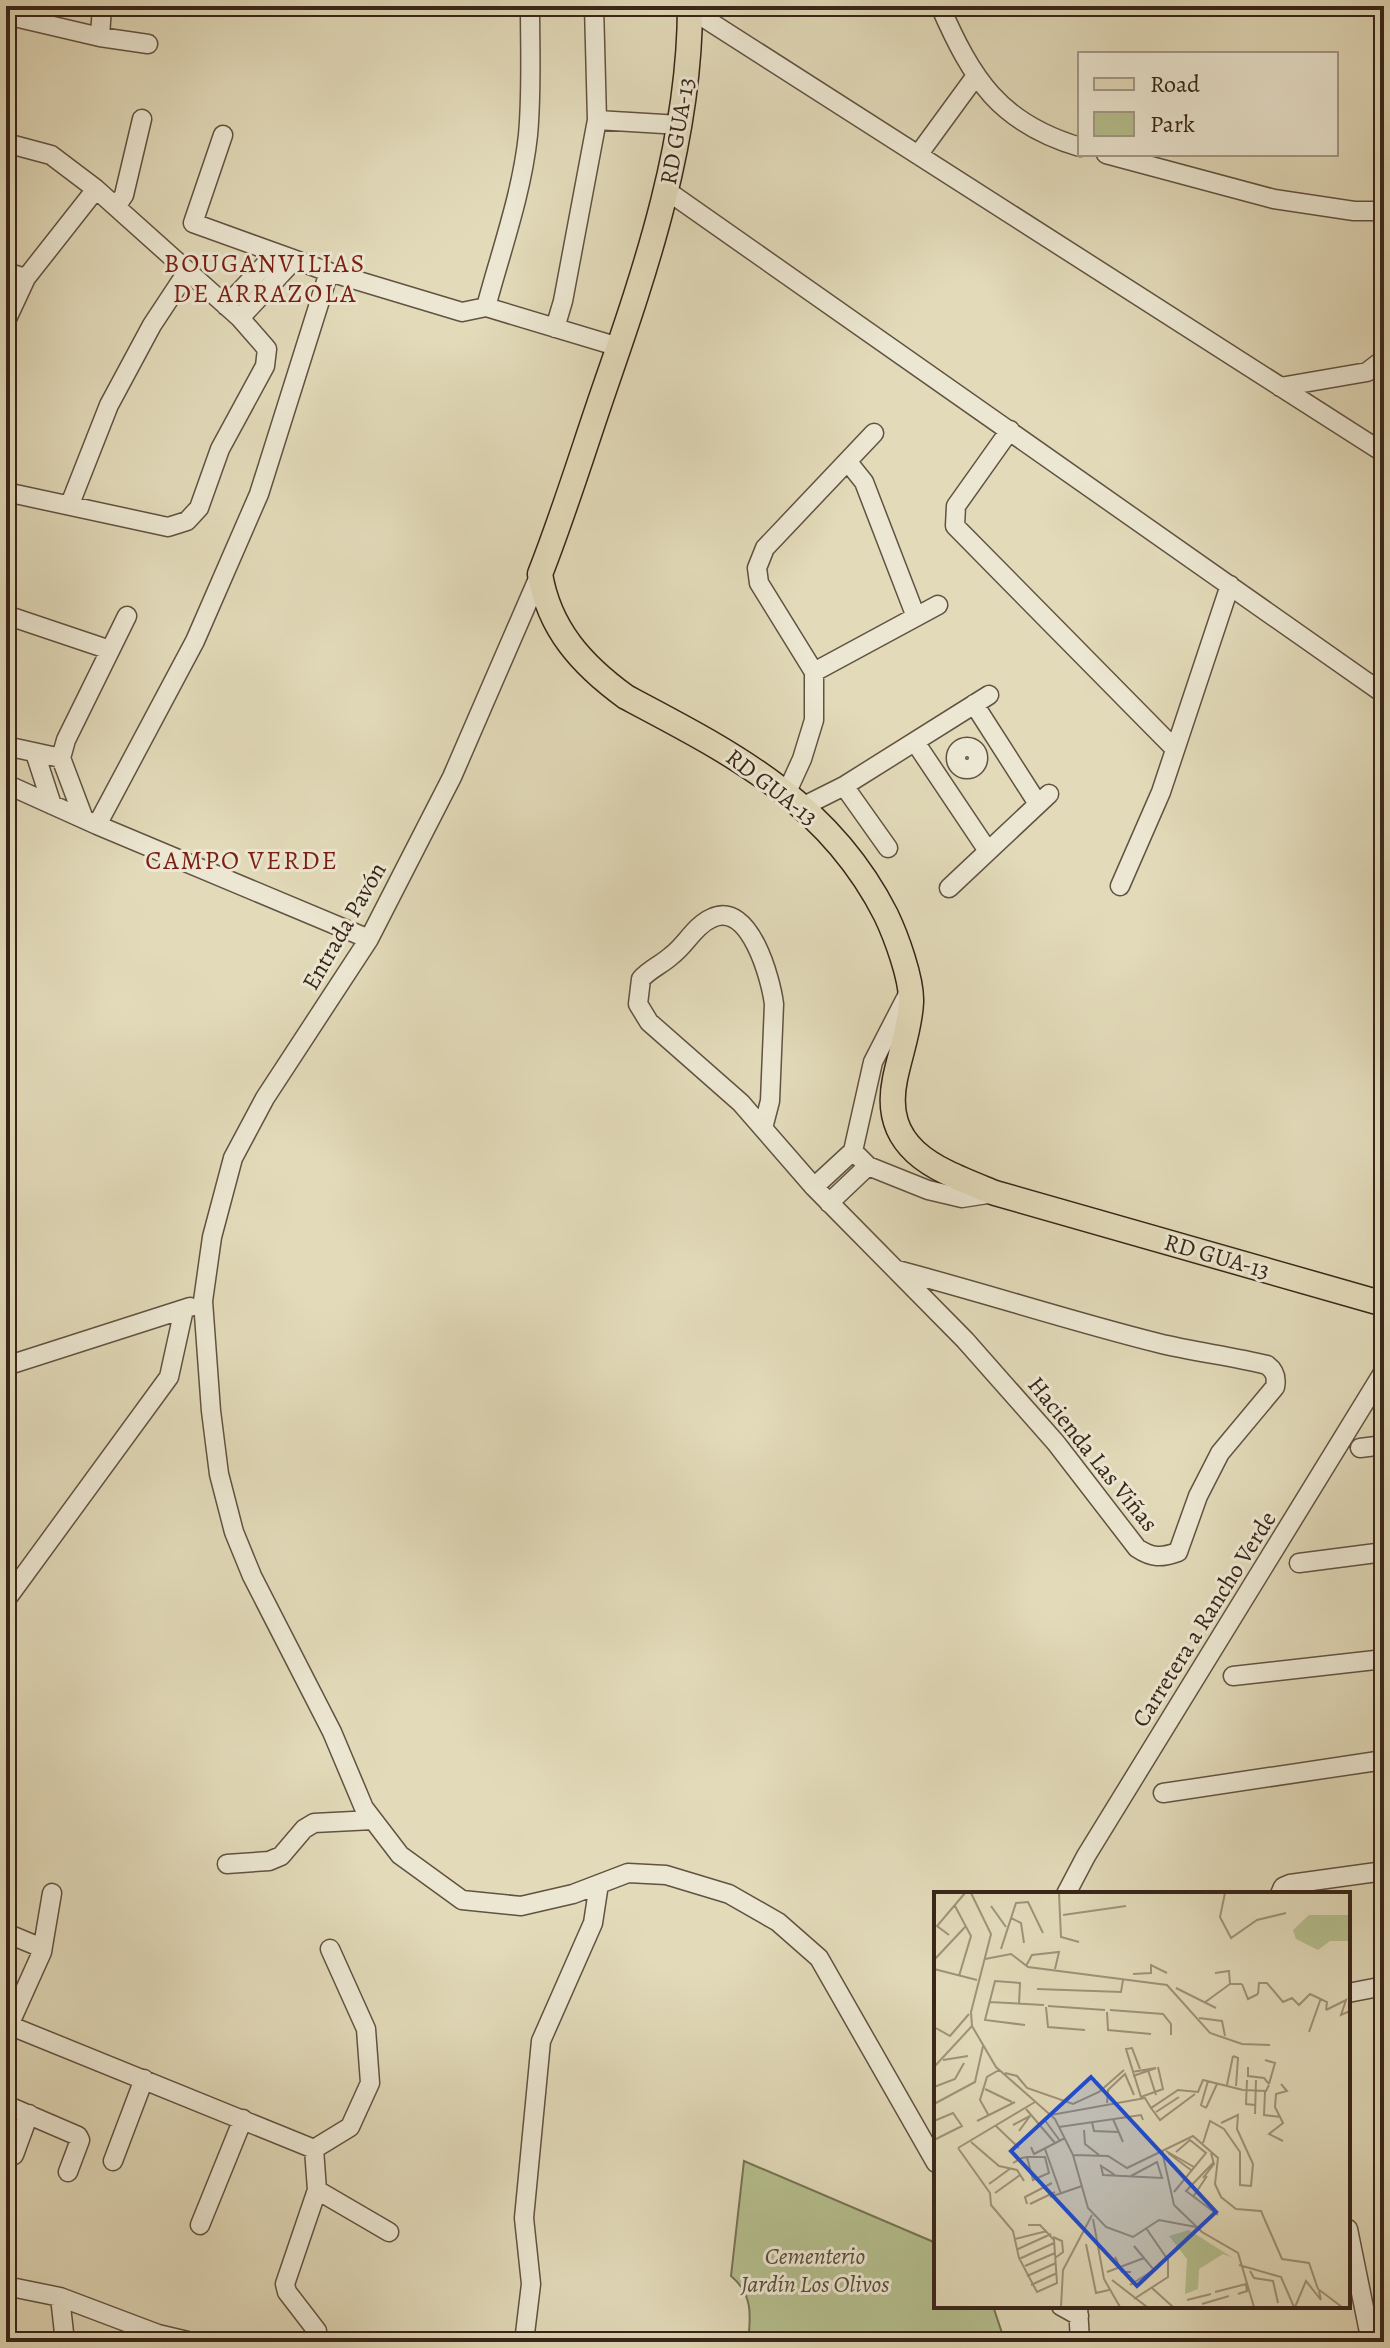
<svg xmlns="http://www.w3.org/2000/svg" width="1390" height="2348" viewBox="0 0 1390 2348" font-family="Alegreya,serif">
<style>
.green{fill:#b5bf8e;stroke:#767254;stroke-width:2}
.lines{fill:none;stroke-linecap:round;stroke-linejoin:round}
.minor-casing{stroke:#625241;stroke-width:21}
.major-casing{stroke:#382519;stroke-width:27}
.minor{stroke:#ece7d2;stroke-width:18}
.major{stroke:#e2dab9;stroke-width:24}
.labels{text-anchor:middle;stroke-width:6;stroke-linejoin:round;paint-order:stroke}
.street-label{font-size:24px;fill:#382519;stroke:#ece7d2}
.park-label{font-size:24px;font-style:italic;fill:#574c36;stroke:#ece7d2}
.neighbourhood-label{font-size:26px;letter-spacing:2px;fill:#7a1f14;stroke:#ece7d2}
.inset-road{fill:none;stroke:#9e9279;stroke-width:2}
.view{fill:#1d4ed8;fill-opacity:0.15;stroke:#1d4ed8;stroke-width:4}
.inset-edge{fill:none;stroke:#382519;stroke-width:4}
</style>
<rect width="100%" height="100%" fill="#e2dab9"/>
<filter id="stains"><feTurbulence type="fractalNoise" baseFrequency=".0025" numOctaves="4"/><feColorMatrix values="0 0 0 0 .2 0 0 0 0 .09 0 0 0 0 .02 0 0 0 .5 -.17"/></filter>
<radialGradient id="worn" r=".72"><stop offset=".6" stop-color="#630" stop-opacity="0"/><stop offset="1" stop-color="#630" stop-opacity=".3"/></radialGradient>
<path class="green" d="M 744,2161 L 936,2243 L 936,2306 L 993,2306 L 1005,2342 L 748,2342 C 751,2316 753,2294 731,2276 Z"/>
<g class="lines">
<defs>
<path id="minor" d="M 940,6 C 972,79 999,123 1080,147
M 690,9 L 1384,453
M 6,15 L 100,37 L 148,44
M 100,37 L 102,6
M 597,120 L 680,125
M 223,135 L 193,223 L 329,272 L 462,312 L 486,307 L 619,347
M 6,143 L 51,155 L 96,189 L 240,318 L 267,349 L 265,366 L 220,449 L 199,508 L 187,521 L 168,527 L 6,492
M 1106,154 L 1274,199 L 1354,211 L 1384,211
M 918,155 L 975,77
M 666,190 L 1384,694
M 116,207 L 124,195 L 142,119
M 6,272 L 26,278
M 226,306 L 276,253
M 486,307 C 501,251 522,193 528,135 C 532,92 530,49 530,6
M 240,318 L 294,260
M 6,321 L 26,278 L 96,189
M 555,328 L 563,301 L 597,120 L 594,6
M 1280,387 L 1367,372 L 1384,359
M 1010,430 L 956,506 L 955,526 L 1174,748
M 848,462 L 864,482 L 916,617
M 70,504 L 109,405 L 152,325 L 187,272
M 540,574 L 452,777 L 369,939 L 265,1098 L 233,1158 L 212,1237 L 203,1301 L 211,1411 L 219,1474 L 234,1532 L 252,1576 L 332,1732 L 364,1808 L 400,1855 L 462,1900 L 521,1906 L 573,1894 L 628,1873 L 666,1875 L 729,1894 L 778,1922 L 819,1958 L 936,2163
M 6,615 L 110,650
M 814,672 L 938,605
M 974,704 L 1038,804
M 915,742 L 988,851
M 6,746 L 61,758
M956 758a11 11 0 1 1 22 0a11 11 0 1 1-22 0Z
M 35,753 L 52,805
M 6,784 L 97,825 L 369,939
M 844,786 L 888,848
M 786,794 L 802,759 L 814,720 L 814,672 L 759,583 L 757,568 L 765,548 L 874,433
M 802,807 L 844,786 L 989,695
M 84,819 L 61,758 L 66,740 L 127,616
M 97,825 L 195,641 L 259,494 L 329,272
M 1120,886 L 1161,792 L 1230,585
M 949,888 L 1049,794
M 763,1128 L 770,1101 L 774,1004 C 771,980 750,900 712,918 C 694,926 686,945 671,956 C 661,965 650,969 641,979 L 638,1004 L 649,1022 L 741,1103 L 814,1187 L 965,1340 L 1056,1443 L 1137,1548 C 1152,1558 1161,1558 1178,1552 L 1198,1496 L 1220,1453 L 1275,1387 C 1277,1377 1275,1371 1267,1365 C 1231,1356 1194,1352 1158,1343 C 1070,1321 985,1293 897,1270
M 853,1151 L 868,1166 L 928,1190 L 962,1198 L 994,1193
M 814,1187 L 853,1151 L 873,1062 L 908,994
M 829,1203 L 868,1166
M 6,1366 L 190,1307
M 1360,1448 L 1384,1445
M 1299,1563 L 1384,1552
M 6,1600 L 169,1377 L 184,1309
M 1233,1676 L 1384,1659
M 1163,1793 L 1384,1760
M 227,1864 L 269,1861 L 281,1856 L 304,1829 L 314,1823 L 373,1820
M 1066,1894 L 1086,1856 L 1384,1371
M 1280,1894 L 1283,1887 L 1290,1884 L 1384,1871
M 6,1933 L 42,1948
M 1348,1993 L 1384,1986
M 6,2024 L 314,2149
M 6,2032 L 42,1952 L 52,1893
M 6,2105 L 78,2136 L 80,2140 L 68,2172
M 314,2149 L 350,2127 L 370,2083 L 366,2029 L 330,1949
M 314,2149 L 317,2190 L 285,2284 L 287,2292 L 317,2331 L 314,2342
M 14,2155 L 29,2114
M 113,2161 L 144,2079
M 317,2190 L 389,2232
M 200,2225 L 243,2119
M 1348,2229 L 1371,2342
M 6,2286 L 60,2297 L 158,2334 L 192,2342
M 60,2297 L 65,2342
M 1061,2306 L 1079,2316
M 1078,2306 L 1080,2342
M 524,2342 L 531,2284 L 524,2218 L 541,2041 L 593,1923 L 599,1884"/>
<path id="major" d="M 690,6 C 690,139 647,266 604,390 C 583,451 564,513 540,574 C 549,629 582,665 626,697 C 732,753 829,802 886,915 C 896,936 912,979 911,1002 C 910,1028 900,1054 895,1079 C 880,1152 941,1171 995,1193 L 1384,1304"/>
</defs>
<use href="#minor" class="minor-casing"/>
<use href="#major" class="major-casing"/>
<use href="#minor" class="minor"/>
<use href="#major" class="major"/>
</g>
<g class="labels">
<g class="street-label">
<text transform="translate(677 131) rotate(-80)" y="8">RD GUA-13</text>
<text transform="translate(772 787) rotate(38)" y="8">RD GUA-13</text>
<text transform="translate(344 926) rotate(-60)" y="8">Entrada Pavón</text>
<text transform="translate(1217 1256) rotate(16)" y="8">RD GUA-13</text>
<text transform="translate(1093 1454) rotate(51)" y="8">Hacienda Las Viñas</text>
<text transform="translate(1204 1619) rotate(-58)" y="8">Carretera a Rancho Verde</text>
</g>
<g class="park-label">
<text x="815" y="2264">Cementerio<tspan x="815" dy="28">Jardín Los Olivos</tspan></text>
</g>
<g class="neighbourhood-label">
<text x="265" y="272">BOUGANVILIAS<tspan x="265" dy="30">DE ARRAZOLA</tspan></text>
<text x="242" y="869">CAMPO VERDE</text>
</g>
</g>
<g transform="translate(934 1892)">
<rect width="416" height="416" fill="#e2dab9"/>
<path d="M 375,23 L 416,23 L 416,49 L 396,49 L 384,58 L 362,47 L 359,38 ZM 255,338 L 299,366 L 289,362 L 265,377 L 264,397 L 251,402 L 253,367 L 235,344 Z" fill="#b5bf8e"/>
<path class="inset-road" d="M 37,1 L 57,42 L 37,120 L 38,134 L 62,175 L 121,227 L 139,263 L 174,264 L 193,276 L 259,244 L 284,266 L 281,292 L 287,305 L 302,317 L 327,319 L 348,367 L 375,371 L 384,397 L 408,415M 125,1 L 127,45 L 145,50M 201,1 L 274,1M 291,1 L 286,25 L 297,46 L 323,28 L 352,21M 21,14 L 37,44 L 25,84M 57,14 L 72,35M 129,23 L 192,14M 77,26 L 87,31 L 90,51M 15,43 L 3,34 L 31,1M 67,57 L 82,11 L 94,10 L 109,41M 51,67 L 77,62 L 94,75 L 233,93 L 276,141 L 308,152 L 336,153M 0,68 L 32,34M 92,74 L 98,63 L 125,60 L 121,77M 0,77 L 43,88M 281,81 L 295,79 L 296,92M 199,82 L 217,81 L 217,73 L 233,81M 308,92 L 314,107 L 324,102M 242,96 L 282,116M 103,97 L 187,100 L 189,88M 324,102 L 325,91 L 333,91 L 349,110 L 358,106 L 365,113 L 376,102 L 393,110 L 392,118M 55,110 L 110,113M 270,111 L 296,92 L 308,92M 85,112 L 86,91 L 61,89 L 51,128 L 91,133M 114,114 L 171,118M 112,115 L 114,135 L 151,138M 176,118 L 229,122 L 237,132 L 237,143M 392,118 L 412,108 L 407,123 L 416,119M 173,120 L 174,138 L 217,142M 265,126 L 288,129 L 291,144M 0,135 L 16,144 L 35,122M 375,140 L 387,106M 299,164 L 304,166 L 302,194M 9,168 L 34,164M 331,168 L 341,171 L 335,192M 0,175 L 38,134M 314,175 L 314,184 L 330,186 L 335,192M 206,177 L 198,156 L 192,157 L 207,205 L 229,197 L 224,175M 214,178 L 222,203M 198,180 L 222,176 L 199,184M 71,181 L 83,184 L 93,196 L 139,212 L 165,200 L 190,178M 313,188 L 312,212 L 321,213M 347,192 L 353,199 L 342,202 L 341,215 L 349,231 L 335,242 L 349,249M 293,193 L 299,164M 0,195 L 21,187 L 30,171M 51,197 L 78,210M 331,200 L 330,223 L 347,225M 173,211 L 174,198 L 191,182 L 200,203M 0,212 L 41,190 L 49,154M 217,216 L 226,228 L 261,202M 272,216 L 267,213 L 274,189M 272,216 L 283,192M 92,217 L 121,251M 222,220 L 245,205M 321,222 L 322,188M 117,223 L 211,206 L 217,216 L 244,198 L 264,200 L 269,188 L 309,198 L 332,199 L 335,193M 55,224 L 46,208 L 53,185 L 65,178M 110,227 L 126,249M 179,227 L 189,250M 0,229 L 19,221 L 28,234 L 0,248M 43,229 L 81,210M 158,230 L 160,239 L 184,240M 79,233 L 96,224 L 85,239M 62,234 L 85,256M 125,235 L 207,223 L 209,228M 150,238 L 151,252 L 165,263M 37,250 L 65,274 L 83,278 L 90,289M 269,251 L 276,229 L 290,237 L 306,260 L 306,293 L 317,294 L 319,272 L 303,237 L 304,223 L 287,231M 97,255 L 100,262 L 131,246M 24,256 L 56,301 L 57,313 L 79,339 L 85,366 L 103,400 L 123,391 L 120,348 L 106,333 L 94,333M 24,256 L 101,210M 111,257 L 127,302M 228,259 L 240,313 L 268,340 L 304,361 L 320,415M 232,259 L 260,275M 234,261 L 257,278M 139,263 L 154,316 L 172,335 L 199,345 L 225,328 L 262,335M 280,270 L 252,299 L 284,323M 79,271 L 88,266 L 93,265 L 111,265 L 115,281 L 99,288 L 93,265M 181,283 L 167,274 L 169,283 L 228,286 L 223,270 L 197,284M 269,286 L 280,272 L 277,261M 55,292 L 77,276M 240,300 L 272,261 L 256,248 L 242,260M 61,301 L 86,283M 116,305 L 148,294M 259,305 L 273,284M 93,312 L 91,305 L 118,291M 96,312 L 121,300M 159,327 L 170,387 L 186,415M 119,345 L 128,349 L 129,360 L 121,366M 81,347 L 113,339M 152,352 L 162,401 L 175,398M 84,357 L 117,342M 181,365 L 188,380 L 197,380M 85,367 L 120,351M 305,373 L 347,385 L 360,415M 91,374 L 121,361M 316,379 L 320,386 L 339,389 L 344,411M 173,380 L 210,366M 93,384 L 122,371M 178,388 L 213,415M 97,393 L 123,381M 196,393 L 220,378 L 200,354M 218,396 L 239,415M 281,400 L 312,392 L 313,399 L 304,402M 200,407 L 234,385 L 234,368 L 212,336M 253,408 L 277,402M 268,412 L 295,404M 127,415 L 129,378 L 158,323M 361,415 L 372,389 L 387,408 L 385,399"/>
<path class="view" d="M 157,185 L 282,320 L 203,394 L 77,259 Z"/>
<rect width="416" height="416" class="inset-edge"/>
</g>
<rect width="1390" height="2348" fill="none" stroke="#e2dab9" stroke-width="32"/>
<rect x="8" y="8" width="1374" height="2332" fill="none" stroke="#382519" stroke-width="4"/>
<rect x="16" y="16" width="1358" height="2316" fill="none" stroke="#382519" stroke-width="2"/>
<rect x="1078" y="52" width="260" height="104" fill="#ece7d2" stroke="#a49988" stroke-width="2"/>
<rect x="1094" y="78" width="40" height="12" fill="#e2dab9" stroke="#a49988" stroke-width="2"/>
<text x="1150" y="92" font-size="24" fill="#382519">Road</text>
<rect x="1094" y="112" width="40" height="24" fill="#b5bf8e" stroke="#a49988" stroke-width="2"/>
<text x="1150" y="132" font-size="24" fill="#382519">Park</text>
<rect width="100%" height="100%" filter="url(#stains)"/>
<rect width="100%" height="100%" fill="url(#worn)"/>
</svg>
